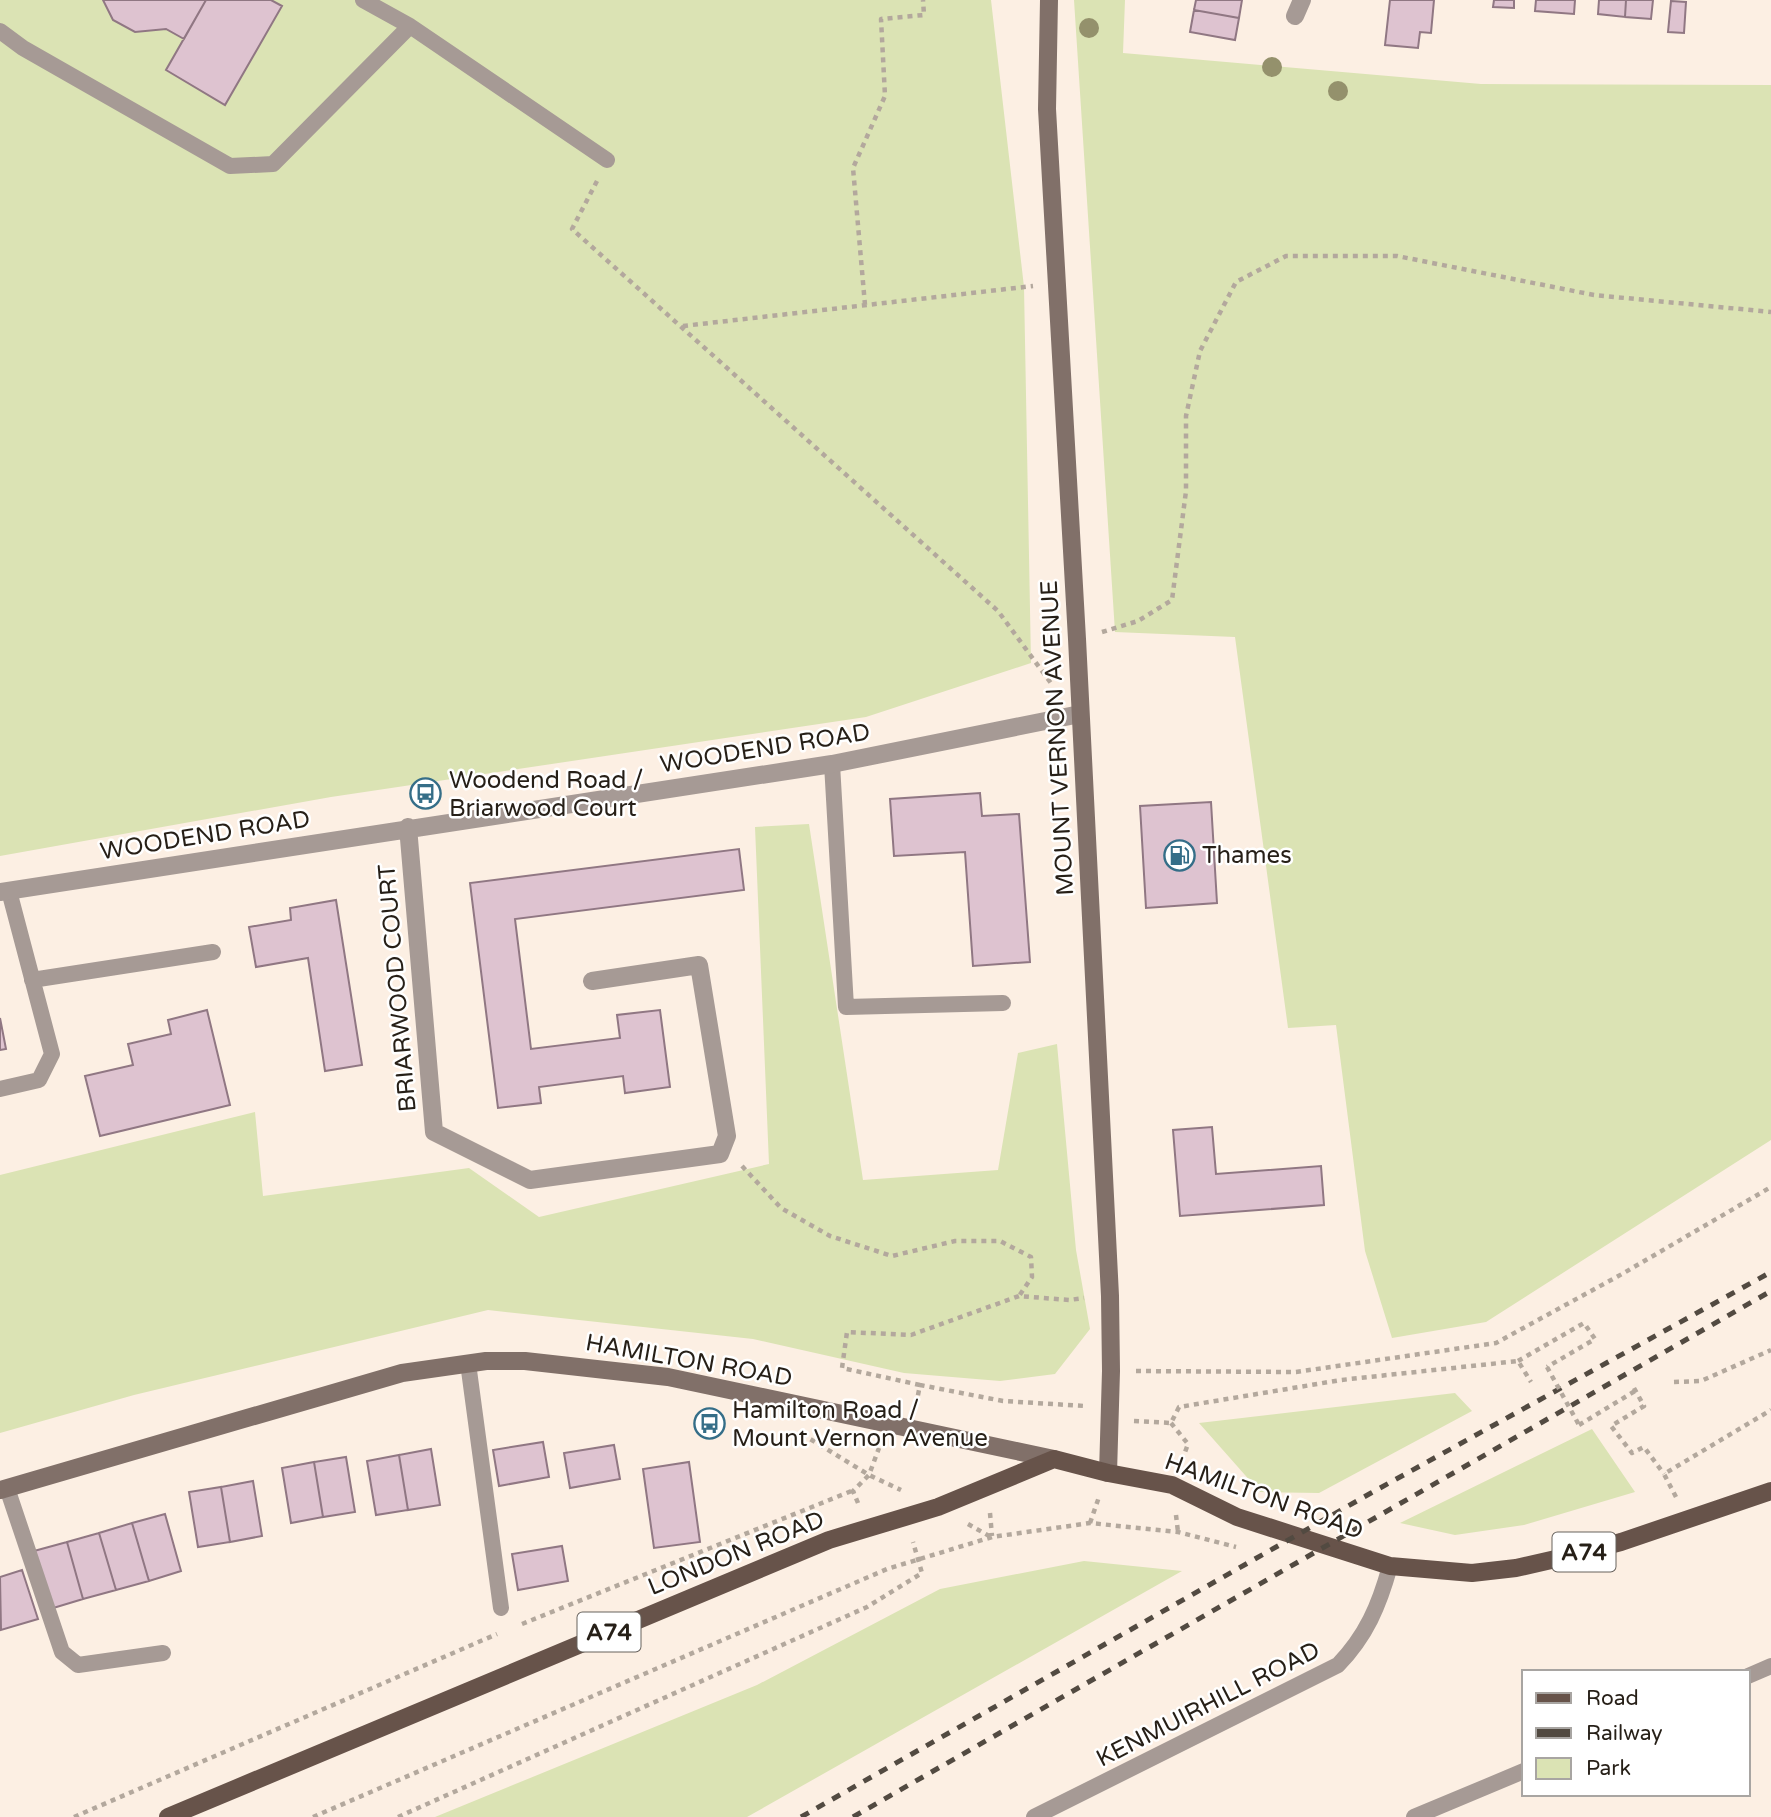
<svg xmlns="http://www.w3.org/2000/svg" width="1771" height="1817" viewBox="0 0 1771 1817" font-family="'Varela Round',sans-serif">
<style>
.green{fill:#dbe3b4}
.building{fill:#dec3d0;stroke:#907783;stroke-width:2}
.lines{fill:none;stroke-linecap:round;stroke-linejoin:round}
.path{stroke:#b3a89d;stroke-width:4.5;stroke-dasharray:5 5;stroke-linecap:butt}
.lane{stroke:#a69a95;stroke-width:16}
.street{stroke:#a69a95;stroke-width:18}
.secondary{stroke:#817069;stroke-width:18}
.primary{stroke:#67534a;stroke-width:18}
.rail{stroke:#524a41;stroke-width:5;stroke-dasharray:9 9;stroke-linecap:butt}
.path-bridge{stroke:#b3a89d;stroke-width:4.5;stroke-dasharray:5 5;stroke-linecap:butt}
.tree{fill:#94916c}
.labels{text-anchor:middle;stroke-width:5;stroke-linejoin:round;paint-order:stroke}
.shield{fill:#fff;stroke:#67625d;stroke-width:2}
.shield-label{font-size:23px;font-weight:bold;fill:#261f17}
.street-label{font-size:24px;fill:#261f17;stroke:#fff}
.poi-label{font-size:24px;fill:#261f17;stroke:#fff;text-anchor:start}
</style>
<rect width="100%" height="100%" fill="#fcefe3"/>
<path class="green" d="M 0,0 L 991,0 L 1024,287 L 1031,663 L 866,717 L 331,797 L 0,856 Z
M 1074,0 L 1125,0 L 1123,53 L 1481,84 L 1771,85 L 1771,1140 L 1486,1322 L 1392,1338 L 1365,1251 L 1336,1025 L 1288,1028 L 1235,637 L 1115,632 Z
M 809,824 L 863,1180 L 998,1170 L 1018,1053 L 1057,1044 L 1076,1250 L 1090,1329 L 1055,1374 L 1000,1381 L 904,1373 L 753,1339 L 488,1310 L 134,1395 L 0,1433 L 0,1175 L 255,1112 L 263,1196 L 469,1168 L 539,1217 L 769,1164 L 755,827 Z
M 1455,1393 L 1472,1411 L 1319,1493 L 1260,1492 L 1199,1423 Z
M 1592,1429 L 1635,1492 L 1524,1525 L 1455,1535 L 1400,1523 Z
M 1084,1561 L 1182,1571 L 747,1817 L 435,1817 L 757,1685 L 940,1589 Z"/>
<path class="building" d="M 103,0 L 206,0 L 184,39 L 166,29 L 135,32 L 113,20 Z
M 206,0 L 271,0 L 282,6 L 225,105 L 166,70 Z
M 1196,0 L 1242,0 L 1239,18 L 1194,10 Z
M 1390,0 L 1434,0 L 1431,33 L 1420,32 L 1418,48 L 1385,45 Z
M 1494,0 L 1514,0 L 1514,8 L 1493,7 Z
M 1536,0 L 1575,0 L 1574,14 L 1535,11 Z
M 1599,0 L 1626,0 L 1625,17 L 1598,14 Z
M 1626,0 L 1653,0 L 1651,19 L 1625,17 Z
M 1671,1 L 1686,2 L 1684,33 L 1668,32 Z
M 1194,10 L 1239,18 L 1235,40 L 1190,32 Z
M 980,793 L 982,816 L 1019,814 L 1030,962 L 973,966 L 965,852 L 894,856 L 890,799 Z
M 1211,802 L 1217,903 L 1146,908 L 1140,806 Z
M 739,849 L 744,890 L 515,919 L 531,1049 L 620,1038 L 617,1015 L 660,1010 L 670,1087 L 625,1093 L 623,1076 L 539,1087 L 541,1103 L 498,1108 L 470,883 Z
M 336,900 L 362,1065 L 325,1071 L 308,958 L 256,967 L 249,927 L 291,920 L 290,908 Z
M 207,1010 L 230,1105 L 100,1136 L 85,1076 L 133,1065 L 128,1044 L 171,1034 L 168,1020 Z
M 0,1018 L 6,1049 L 0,1050 Z
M 1212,1127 L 1216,1174 L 1321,1166 L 1324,1205 L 1180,1216 L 1173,1130 Z
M 543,1442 L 549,1477 L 499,1486 L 493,1450 Z
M 614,1445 L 620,1479 L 570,1488 L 564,1453 Z
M 431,1449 L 440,1505 L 408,1510 L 399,1455 Z
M 399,1455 L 408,1510 L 376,1515 L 367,1461 Z
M 346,1457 L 355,1512 L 323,1517 L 314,1462 Z
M 314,1462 L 323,1517 L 291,1523 L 282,1468 Z
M 689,1462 L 700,1542 L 654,1548 L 643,1469 Z
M 253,1481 L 262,1536 L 230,1542 L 221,1487 Z
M 221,1487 L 230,1542 L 198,1547 L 189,1492 Z
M 165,1514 L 181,1571 L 149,1581 L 132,1523 Z
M 132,1523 L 149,1581 L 116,1590 L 99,1533 Z
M 99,1533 L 116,1590 L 83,1599 L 67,1542 Z
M 67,1542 L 83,1599 L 50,1609 L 34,1551 Z
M 562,1546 L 568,1581 L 518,1590 L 512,1554 Z
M 22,1570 L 38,1619 L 1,1630 L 0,1577 Z"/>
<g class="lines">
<path class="path" d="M 597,181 L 572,229 L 998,611 L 1053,686
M 865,305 L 853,168 L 885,96 L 881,19 L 924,15 L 923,0
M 683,326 L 1033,286
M 1102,632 L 1138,621 L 1172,600 L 1186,491 L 1186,416 L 1200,351 L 1236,282 L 1286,256 L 1397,256 L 1594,295 L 1771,312
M 742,1166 L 781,1208 L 830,1236 L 892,1256 L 955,1241 L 1000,1241 L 1031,1257 L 1032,1277 L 1019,1296
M 1518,1361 L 1584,1323 L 1595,1339 L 1547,1367
M 1136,1371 L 1296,1372 L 1496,1343 L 1622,1274 L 1771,1187
M 1674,1382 L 1701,1381 L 1771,1350
M 920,1385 L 842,1368 L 847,1332 L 911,1335 L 1019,1296 L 1069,1300 L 1084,1298
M 1634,1388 L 1644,1406 L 1611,1426 L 1632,1453 L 1644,1447 L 1664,1474
M 916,1405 L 920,1385 L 1003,1401 L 1085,1406
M 1134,1421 L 1171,1423 L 1179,1407 L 1341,1380 L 1518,1361 L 1531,1382
M 1171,1423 L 1188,1444 L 1181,1463
M 1579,1425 L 1635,1391
M 802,1434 L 869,1475 L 901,1490
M 1676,1497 L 1664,1474 L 1771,1410
M 858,1503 L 853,1491 L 869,1475 L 879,1448
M 990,1513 L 992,1536
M 1176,1515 L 1178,1532
M 1090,1523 L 1099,1497
M 968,1524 L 991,1537
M 522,1624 L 854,1490
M 74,1817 L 497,1634
M 313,1817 L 887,1569 L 992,1537 L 1090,1523 L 1178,1532 L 1236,1547
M 398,1817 L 867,1607 L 922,1573 L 913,1542"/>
<path class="lane" d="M 363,0 L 410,26 L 607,160
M 0,31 L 23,48 L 230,166 L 273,164 L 410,26
M 832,764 L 846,1007 L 1003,1003
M 32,980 L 213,952
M 0,1089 L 39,1080 L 52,1054 L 9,891
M 468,1363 L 501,1608
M 7,1488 L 62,1652 L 78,1665 L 163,1653
M 1748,1676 L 1771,1666
M 1034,1817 L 1338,1665 C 1366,1636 1379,1606 1390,1566
M 1414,1817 L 1524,1771"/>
<path class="street" d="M 1295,16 L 1302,0
M 408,827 L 434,1132 L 530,1180 L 720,1154 L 727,1136 L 699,965 L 592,981
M 0,892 L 832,764 L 1080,714"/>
<path class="secondary" d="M 1049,0 L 1047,109 L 1077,639 L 1110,1296 L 1111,1371 L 1108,1473
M 0,1490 L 402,1373 L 486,1361 L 525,1361 L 668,1377 L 1054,1459"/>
<path class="primary" d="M 168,1817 L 829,1540 L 938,1507 L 1054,1459 L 1108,1473 L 1172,1485 L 1237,1517 L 1390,1566 L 1472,1573 L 1516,1568 L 1560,1558 L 1621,1542 L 1771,1491"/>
<path class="rail" d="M 801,1817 L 1371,1493 L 1771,1272
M 853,1817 L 1771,1291"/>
<path class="path-bridge" d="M 1547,1367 L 1579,1425"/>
</g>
<g class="tree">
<circle cx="1089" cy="28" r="10"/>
<circle cx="1272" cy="67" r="10"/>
<circle cx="1338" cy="91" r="10"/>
</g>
<defs>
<symbol id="bus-ring" viewBox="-11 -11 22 22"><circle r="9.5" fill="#fff" stroke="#356e88" stroke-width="1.5"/><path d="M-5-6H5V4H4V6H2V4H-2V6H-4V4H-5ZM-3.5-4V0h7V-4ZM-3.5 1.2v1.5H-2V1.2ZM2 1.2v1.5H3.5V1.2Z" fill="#356e88"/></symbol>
<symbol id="fuel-ring" viewBox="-11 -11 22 22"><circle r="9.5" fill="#fff" stroke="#356e88" stroke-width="1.5"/><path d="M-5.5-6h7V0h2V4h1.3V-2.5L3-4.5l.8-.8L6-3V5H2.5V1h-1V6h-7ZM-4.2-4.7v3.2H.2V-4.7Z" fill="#356e88"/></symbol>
</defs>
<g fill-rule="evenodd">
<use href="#bus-ring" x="408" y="776" width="35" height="35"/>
<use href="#fuel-ring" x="1162" y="838" width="35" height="35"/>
<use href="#bus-ring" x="692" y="1406" width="35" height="35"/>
</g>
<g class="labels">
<g class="shield">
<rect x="1552.5" y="1532.5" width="63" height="39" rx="5"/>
<rect x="577.5" y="1612.5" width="63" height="39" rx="5"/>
</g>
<g class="shield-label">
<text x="1584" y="1560">A74</text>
<text x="609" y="1640">A74</text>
</g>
<g class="street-label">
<text transform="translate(1057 738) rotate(-93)" y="8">MOUNT VERNON AVENUE</text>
<text transform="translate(765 748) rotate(-9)" y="8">WOODEND ROAD</text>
<text transform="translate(205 835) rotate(-9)" y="8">WOODEND ROAD</text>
<text transform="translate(397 988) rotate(-95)" y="8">BRIARWOOD COURT</text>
<text transform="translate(689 1360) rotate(10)" y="8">HAMILTON ROAD</text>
<text transform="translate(1264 1496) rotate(20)" y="8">HAMILTON ROAD</text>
<text transform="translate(736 1553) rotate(-22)" y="8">LONDON ROAD</text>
<text transform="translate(1208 1704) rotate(-27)" y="8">KENMUIRHILL ROAD</text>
</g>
<g class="poi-label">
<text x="449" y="788">Woodend Road /<tspan x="449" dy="28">Briarwood Court</tspan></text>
<text x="1202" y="863">Thames</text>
<text x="732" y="1418">Hamilton Road /<tspan x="732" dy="28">Mount Vernon Avenue</tspan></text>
</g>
</g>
<rect x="1522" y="1670" width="228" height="126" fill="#ffffff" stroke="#a8a5a2" stroke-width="2"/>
<rect x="1536" y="1693" width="35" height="10" fill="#67534a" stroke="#a8a5a2" stroke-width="2"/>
<text x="1586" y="1705" font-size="21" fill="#261f17">Road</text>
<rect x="1536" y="1728" width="35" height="10" fill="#524a41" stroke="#a8a5a2" stroke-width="2"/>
<text x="1586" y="1740" font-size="21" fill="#261f17">Railway</text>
<rect x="1536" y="1758" width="35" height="21" fill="#dbe3b4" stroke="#a8a5a2" stroke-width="2"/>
<text x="1586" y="1775" font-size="21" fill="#261f17">Park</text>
</svg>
